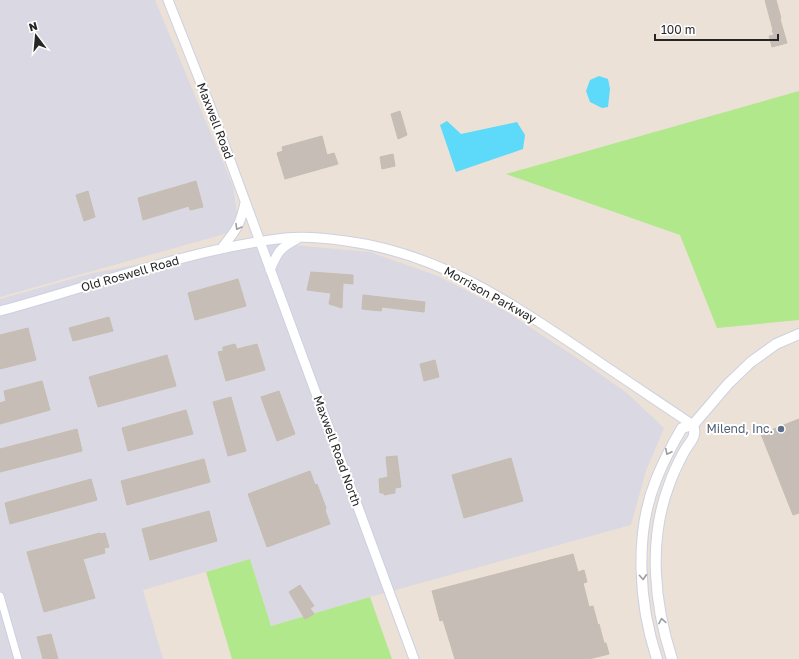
<svg xmlns="http://www.w3.org/2000/svg" width="799" height="659" viewBox="0 0 799 659" font-family="'Golos Text',sans-serif">
<style>
.industrial{fill:#dad8e2}
.green{fill:#b1e88c}
.water{fill:#5dd9f9}
.building{fill:#c6beb6;stroke:#c6bdb0}
.lines{fill:none;stroke-linecap:round;stroke-linejoin:round}
.minor-casing{stroke:#cbd1e2;stroke-width:9}
.tertiary-casing{stroke:#cbd1e2;stroke-width:11}
.secondary-casing{stroke:#cbd1e2;stroke-width:12}
.minor{stroke:#fff;stroke-width:7}
.tertiary{stroke:#fff;stroke-width:9}
.secondary{stroke:#fff;stroke-width:10}
.oneway{stroke:#9d9d9d}
.service-dot{fill:#5c6f8a;stroke:#fff;stroke-width:1.5}
.labels{text-anchor:middle;stroke-width:4;stroke-linejoin:round;paint-order:stroke}
.street-label{font-size:12px;fill:#262626;stroke:#fff}
.service-label{font-size:12px;fill:#4e5e75;stroke:#fff;text-anchor:end}
</style>
<rect width="100%" height="100%" fill="#ebe1d6"/>
<path class="industrial" d="M 0,0 L 155,0 L 233,186 L 237,213 L 233,229 L 228,233 L 0,297 Z
M 260,242 L 370,252 L 438,276 L 504,310 L 577,358 L 627,393 L 664,428 L 646,471 L 631,525 L 370,597 L 271,626 L 250,559 L 143,590 L 163,659 L 0,659 L 0,299 L 93,273 Z"/>
<path class="green" d="M 799,91 L 799,320 L 717,328 L 680,235 L 506,174 Z
M 250,559 L 271,626 L 370,597 L 392,659 L 232,659 L 206,572 Z"/>
<path class="water" d="M 599,76 L 608,79 L 610,89 L 608,107 L 602,108 L 590,102 L 586,91 L 590,80 Z
M 447,121 L 461,134 L 517,122 L 525,135 L 523,149 L 456,172 L 440,125 Z"/>
<path class="building" d="M 765,0 L 776,0 L 781,18 L 780,19 L 787,43 L 772,47 L 769,36 L 774,35 L 772,30 L 773,30 Z
M 400,111 L 407,135 L 398,139 L 391,114 Z
M 322,136 L 327,155 L 334,153 L 338,164 L 285,179 L 277,153 L 283,151 L 282,147 Z
M 393,154 L 395,166 L 382,169 L 380,157 Z
M 196,181 L 203,207 L 190,210 L 189,206 L 143,220 L 138,198 Z
M 88,191 L 95,217 L 84,221 L 76,195 Z
M 311,272 L 353,275 L 353,284 L 343,283 L 342,308 L 329,304 L 331,293 L 307,290 Z
M 238,279 L 246,306 L 195,320 L 188,293 Z
M 363,295 L 425,302 L 424,312 L 382,307 L 381,311 L 362,309 Z
M 109,317 L 113,331 L 73,341 L 69,328 Z
M 28,328 L 36,360 L 0,369 L 0,335 Z
M 235,344 L 237,349 L 257,344 L 265,370 L 226,381 L 218,352 L 223,351 L 223,347 Z
M 167,355 L 176,386 L 98,407 L 89,377 Z
M 435,360 L 439,377 L 424,381 L 420,364 Z
M 42,381 L 50,410 L 0,424 L 0,403 L 6,401 L 4,391 Z
M 279,391 L 295,434 L 277,441 L 261,397 Z
M 231,397 L 246,451 L 228,456 L 213,402 Z
M 186,410 L 193,434 L 128,451 L 122,428 Z
M 799,419 L 799,513 L 793,515 L 761,434 Z
M 77,429 L 82,451 L 0,472 L 0,449 Z
M 397,456 L 401,487 L 395,488 L 395,493 L 384,495 L 384,493 L 380,493 L 379,479 L 388,477 L 386,457 Z
M 511,458 L 523,501 L 464,518 L 452,475 Z
M 204,459 L 210,482 L 127,505 L 121,481 Z
M 310,471 L 315,485 L 317,484 L 326,508 L 325,510 L 330,524 L 267,547 L 248,494 Z
M 91,479 L 97,500 L 10,524 L 5,503 Z
M 209,511 L 217,541 L 150,560 L 142,529 Z
M 100,533 L 101,534 L 105,533 L 109,547 L 104,548 L 105,553 L 83,559 L 95,598 L 44,612 L 27,552 Z
M 573,554 L 578,572 L 584,570 L 587,582 L 583,583 L 589,607 L 593,606 L 598,625 L 599,624 L 604,643 L 606,643 L 609,654 L 589,659 L 455,659 L 443,620 L 440,621 L 432,591 Z
M 300,585 L 314,606 L 310,608 L 314,614 L 305,619 L 289,592 Z
M 51,634 L 58,659 L 43,659 L 37,637 Z"/>
<g class="lines">
<defs>
<path id="minor" d="M 0,596 L 18,659"/>
<path id="tertiary" d="M 168,0 L 210,106 L 414,659
M 221,249 C 236,230 240,226 245,203
M 270,270 C 278,251 280,248 297,239
M 0,311 C 93,286 190,249 285,238 C 305,236 326,238 346,241 C 437,253 505,299 580,349 C 618,375 656,400 693,425"/>
<path id="secondary" d="M 657,659 C 639,605 634,534 656,480 C 663,462 672,445 682,428 L 693,425 L 728,384 L 751,362 L 776,344 L 799,334
M 672,659 C 654,604 648,540 669,485 C 673,473 679,461 685,450 C 688,445 694,439 694,434 C 695,431 694,428 693,425"/>
</defs>
<use href="#minor" class="minor-casing"/>
<use href="#tertiary" class="tertiary-casing"/>
<use href="#secondary" class="secondary-casing"/>
<use href="#minor" class="minor"/>
<use href="#tertiary" class="tertiary"/>
<use href="#secondary" class="secondary"/>
</g>
<defs><path id="oneway-chevron" d="M-2-3.5L2.5 0L-2 3.5" fill="none" stroke-width="1.6" stroke-linecap="round" stroke-linejoin="round"/></defs>
<g class="oneway">
<use href="#oneway-chevron" transform="translate(238 227) rotate(120)"/>
<use href="#oneway-chevron" transform="translate(668 452) rotate(117)"/>
<use href="#oneway-chevron" transform="translate(643 577) rotate(86)"/>
<use href="#oneway-chevron" transform="translate(662 621) rotate(-100)"/>
</g>
<circle class="service-dot" cx="781" cy="429" r="4"/>
<g class="labels">
<g class="street-label">
<text transform="translate(215 121) rotate(69)" y="4">Maxwell Road</text>
<text transform="translate(130 274) rotate(-16)" y="4">Old Roswell Road</text>
<text transform="translate(490 295) rotate(29)" y="4">Morrison Parkway</text>
<text transform="translate(337 451) rotate(70)" y="4">Maxwell Road North</text>
</g>
<g class="service-label">
<text x="773" y="433">Milend, Inc.</text>
</g>
</g>
<g transform="translate(36 36) rotate(344)" stroke="#ffffff" stroke-width="3" paint-order="stroke">
<path d="M0-3L7 15L0 10L-7 15Z" fill="#262626"/>
<text y="-6" font-size="11" font-weight="bold" text-anchor="middle" fill="#262626">N</text>
</g>
<path d="M655 34v6h123v-6" fill="none" stroke="#262626" stroke-width="2"/>
<text x="661" y="34" font-size="12" fill="#262626" stroke="#ffffff" stroke-width="3" paint-order="stroke">100 m</text>
</svg>
